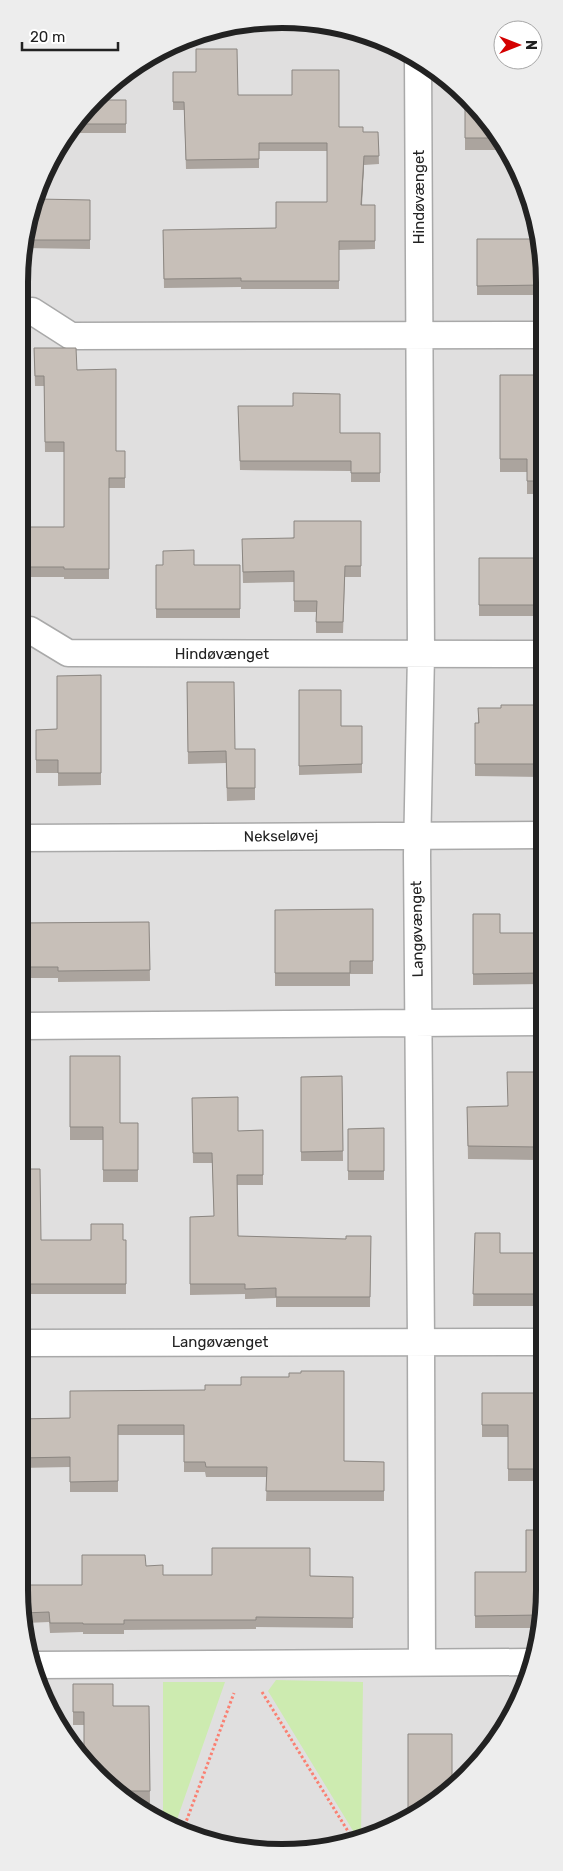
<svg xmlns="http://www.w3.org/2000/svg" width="563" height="1871" viewBox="0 0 563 1871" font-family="Rubik,sans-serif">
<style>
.residential{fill:#e0dfdf}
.grass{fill:#cdebb0}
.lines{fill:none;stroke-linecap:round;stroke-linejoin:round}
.minor-casing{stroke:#a9a9a9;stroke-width:29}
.path{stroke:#fa8072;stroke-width:3;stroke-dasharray:2.5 2.5;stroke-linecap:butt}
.minor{stroke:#fff;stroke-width:26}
.wall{fill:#aba49e}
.shaded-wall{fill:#8b8681}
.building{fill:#c7bfb8;stroke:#8b8681}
.labels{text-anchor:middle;stroke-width:4;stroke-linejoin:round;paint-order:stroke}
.street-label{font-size:15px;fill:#222;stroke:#fff}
.rim{fill:none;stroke:#222;stroke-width:6}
</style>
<rect width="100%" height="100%" fill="#f2efe9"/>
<path class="residential" d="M 231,24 L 333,24 L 413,54 L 479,108 L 524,181 L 542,247 L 539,1641 L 500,1736 L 428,1808 L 349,1843 L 247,1850 L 165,1825 L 84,1763 L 39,1690 L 19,1589 L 24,230 L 63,135 L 136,63 Z"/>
<path class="grass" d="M 276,1680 L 363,1682 L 361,1838 L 358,1839 L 268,1691 Z
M 163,1682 L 225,1682 L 174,1828 L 163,1823 Z"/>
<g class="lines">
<defs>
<path id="minor" d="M 418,58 L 421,654 L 417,855 L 421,1341 L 422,1662
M 32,311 L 71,336 L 542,335
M 30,630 L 68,653 L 541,654
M 22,838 L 541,835
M 21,1026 L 540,1022
M 20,1343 L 540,1342
M 34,1665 L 530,1662"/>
</defs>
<use href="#minor" class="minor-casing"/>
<path class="path" d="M 262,1692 L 354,1841
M 51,1693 L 51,1710
M 183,1830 L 234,1693"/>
<use href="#minor" class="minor"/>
</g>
<path class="wall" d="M 173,72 L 238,95 L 339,127 L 363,132 L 378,132 L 379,164 L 364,165 L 362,205 L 375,205 L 375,249 L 339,250 L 339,289 L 241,289 L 241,287 L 164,288 L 163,230 L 276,228 L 327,202 L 327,151 L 259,151 L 259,168 L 186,169 L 184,110 L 173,110 Z
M 105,94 L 105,100 L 126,100 L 126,133 L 65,133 Z
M 465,97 L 479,108 L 505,150 L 465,150 Z
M 90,200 L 90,249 L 24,248 L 24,230 Z
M 477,239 L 542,247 L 542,295 L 477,295 Z
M 34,348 L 77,370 L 116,451 L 125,451 L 125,488 L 109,488 L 109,579 L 64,579 L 64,577 L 30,577 L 30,527 L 64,527 L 64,452 L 45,452 L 44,386 L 35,386 Z
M 500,375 L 542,375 L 542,494 L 527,494 L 527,472 L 500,472 Z
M 238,406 L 340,433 L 380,433 L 380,482 L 351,482 L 351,471 L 240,470 Z
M 361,521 L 361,577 L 345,577 L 343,633 L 316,633 L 316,612 L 294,612 L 294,582 L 243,583 L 242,550 Z
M 479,558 L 541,558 L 541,616 L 479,616 Z
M 156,565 L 240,565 L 240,618 L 156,618 Z
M 101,675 L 101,785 L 58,786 L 58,773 L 36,773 L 36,730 L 57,729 Z
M 187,682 L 235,749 L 255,749 L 255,800 L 227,801 L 226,763 L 188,764 Z
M 299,690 L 341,726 L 362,726 L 362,773 L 299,775 Z
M 541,705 L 541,777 L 475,776 L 475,723 L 478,723 L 478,708 L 501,708 Z
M 373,909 L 373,974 L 350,974 L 350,986 L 275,986 L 275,910 Z
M 473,914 L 500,933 L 541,933 L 540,984 L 473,985 Z
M 149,922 L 150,981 L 58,982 L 58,978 L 21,978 L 21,923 Z
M 70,1056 L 120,1123 L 138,1123 L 138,1182 L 103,1182 L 103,1140 L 70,1140 Z
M 540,1072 L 540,1182 L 537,1182 L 537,1160 L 468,1159 L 467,1107 L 507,1106 Z
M 342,1076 L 343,1161 L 301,1161 L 301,1077 Z
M 192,1098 L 238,1131 L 263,1130 L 263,1185 L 237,1185 L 238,1236 L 346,1239 L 371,1236 L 370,1307 L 276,1307 L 276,1298 L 245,1299 L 245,1294 L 190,1295 L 190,1217 L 214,1216 L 212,1163 L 193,1163 Z
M 384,1128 L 384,1180 L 348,1180 L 348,1129 Z
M 20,1169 L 41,1240 L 126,1240 L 126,1294 L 20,1294 Z
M 475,1233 L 500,1253 L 540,1253 L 540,1306 L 473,1306 Z
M 70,1391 L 344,1461 L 384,1462 L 384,1501 L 266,1501 L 267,1477 L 206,1477 L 205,1472 L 184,1472 L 184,1435 L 118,1435 L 118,1492 L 70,1492 L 70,1467 L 19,1468 L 19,1419 L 70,1418 Z
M 482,1393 L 540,1393 L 539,1481 L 508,1481 L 508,1437 L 482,1437 Z
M 539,1530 L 539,1628 L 475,1628 L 475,1572 L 526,1572 Z
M 146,1566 L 163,1575 L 353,1577 L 353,1628 L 256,1627 L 256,1629 L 124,1630 L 124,1634 L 83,1634 L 83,1632 L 50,1633 L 49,1622 L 25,1623 L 19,1590 L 82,1585 Z
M 73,1684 L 113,1706 L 149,1706 L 150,1803 L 137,1803 L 84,1763 L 84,1725 L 73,1725 Z"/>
<path class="shaded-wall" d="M 364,156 L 364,165 L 361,214 L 361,205 Z"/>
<path class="building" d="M 196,49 L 237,49 L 238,95 L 292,95 L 292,70 L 339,70 L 339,127 L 363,127 L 363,132 L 378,132 L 379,156 L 364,156 L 361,205 L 375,205 L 375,241 L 339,241 L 339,281 L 241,281 L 241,278 L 164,279 L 163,230 L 276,228 L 276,202 L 327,202 L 327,143 L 259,143 L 259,159 L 186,160 L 184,102 L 173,102 L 173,72 L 196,72 Z
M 105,94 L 105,100 L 126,100 L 126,124 L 74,124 Z
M 465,97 L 479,108 L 497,138 L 465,138 Z
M 37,199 L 90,200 L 90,240 L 24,240 L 24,230 Z
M 477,239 L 540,239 L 542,247 L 542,285 L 477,286 Z
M 34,348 L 76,348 L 77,370 L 116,369 L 116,451 L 125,451 L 125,478 L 109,478 L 109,569 L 64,569 L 64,567 L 30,567 L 30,527 L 64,527 L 64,442 L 45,442 L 44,376 L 35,376 Z
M 500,375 L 542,375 L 542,481 L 527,481 L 527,459 L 500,459 Z
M 293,393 L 340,394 L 340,433 L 380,433 L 380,473 L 351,473 L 351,461 L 240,461 L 238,406 L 293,406 Z
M 294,521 L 361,521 L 361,566 L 345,566 L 343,622 L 316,622 L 317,601 L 294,601 L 294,571 L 243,572 L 242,539 L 294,538 Z
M 194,550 L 194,565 L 240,565 L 240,609 L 156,609 L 156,565 L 163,565 L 163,551 Z
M 479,558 L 541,558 L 541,605 L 479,605 Z
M 101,675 L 101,773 L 58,773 L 58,760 L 36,760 L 36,730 L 57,729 L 57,676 Z
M 187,682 L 234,682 L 235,749 L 255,749 L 255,788 L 227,788 L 226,751 L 188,752 Z
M 299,690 L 341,690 L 341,726 L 362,726 L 362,764 L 299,766 Z
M 501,705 L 541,705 L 541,764 L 475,764 L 475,723 L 479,723 L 478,708 L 501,708 Z
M 373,909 L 373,961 L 350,961 L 350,973 L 275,973 L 275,910 Z
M 473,914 L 500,914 L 500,933 L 541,933 L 541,973 L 473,974 Z
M 149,922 L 150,970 L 58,971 L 58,967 L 21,967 L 21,923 Z
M 70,1056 L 120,1056 L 120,1123 L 138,1123 L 138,1170 L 103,1170 L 103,1127 L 70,1127 Z
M 507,1072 L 540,1072 L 540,1170 L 537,1170 L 537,1147 L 468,1146 L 467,1107 L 508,1106 Z
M 342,1076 L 343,1151 L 301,1152 L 301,1077 Z
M 238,1097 L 238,1131 L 263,1130 L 263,1175 L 237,1175 L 238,1236 L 346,1239 L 346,1236 L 371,1236 L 370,1297 L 276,1297 L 276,1288 L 245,1289 L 245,1284 L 190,1284 L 190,1217 L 214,1216 L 212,1153 L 193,1153 L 192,1098 Z
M 384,1128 L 384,1171 L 348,1171 L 348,1129 Z
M 20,1169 L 40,1169 L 41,1240 L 91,1240 L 91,1224 L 123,1224 L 123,1240 L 126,1240 L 126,1284 L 20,1284 Z
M 475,1233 L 500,1233 L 500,1253 L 540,1253 L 540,1294 L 473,1294 Z
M 301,1371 L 344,1371 L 344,1461 L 384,1462 L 384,1491 L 266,1491 L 267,1467 L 206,1467 L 205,1462 L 184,1462 L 184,1425 L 118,1425 L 118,1481 L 70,1482 L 70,1457 L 19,1458 L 19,1419 L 70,1418 L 70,1391 L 205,1390 L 205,1385 L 241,1385 L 241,1377 L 289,1377 L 289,1373 L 301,1373 Z
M 482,1393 L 540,1393 L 540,1469 L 508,1469 L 508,1425 L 482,1425 Z
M 526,1530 L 539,1530 L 539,1615 L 475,1616 L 475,1572 L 526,1572 Z
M 212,1548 L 310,1548 L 310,1576 L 353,1577 L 353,1618 L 256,1617 L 256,1620 L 124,1620 L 124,1624 L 83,1624 L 83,1623 L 50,1623 L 49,1612 L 23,1613 L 19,1590 L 19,1585 L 82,1585 L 82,1555 L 145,1555 L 146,1566 L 163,1565 L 163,1575 L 212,1575 Z
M 73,1684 L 113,1684 L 113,1706 L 149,1706 L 150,1791 L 120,1791 L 84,1763 L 84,1712 L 73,1712 Z
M 408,1734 L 452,1734 L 452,1784 L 428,1808 L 408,1817 Z"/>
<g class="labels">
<g class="street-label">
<text transform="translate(419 197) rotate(-90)" y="5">Hindøvænget</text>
<text x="222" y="659">Hindøvænget</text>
<text transform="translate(281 836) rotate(-1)" y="5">Nekseløvej</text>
<text transform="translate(417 929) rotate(-91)" y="5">Langøvænget</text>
<text x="220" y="1347">Langøvænget</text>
</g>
</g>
<path d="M0 0H563V1871H0ZM282 28H282A254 254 0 0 1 536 282V1590A254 254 0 0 1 282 1844H282A254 254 0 0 1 28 1590V282A254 254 0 0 1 282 28Z" fill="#ededed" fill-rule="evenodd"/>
<path class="rim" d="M282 28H282A254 254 0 0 1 536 282V1590A254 254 0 0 1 282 1844H282A254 254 0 0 1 28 1590V282A254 254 0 0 1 282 28Z"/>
<g transform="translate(518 45) rotate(90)"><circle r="24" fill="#ffffff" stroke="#a7a7a7"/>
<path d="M0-4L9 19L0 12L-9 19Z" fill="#d40000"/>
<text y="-8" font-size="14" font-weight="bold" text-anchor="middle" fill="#222222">N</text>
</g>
<path d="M22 42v8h96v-8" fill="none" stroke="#222222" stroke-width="2.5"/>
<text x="30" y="42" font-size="15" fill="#222222" stroke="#ffffff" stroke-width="4" paint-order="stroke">20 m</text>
</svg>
